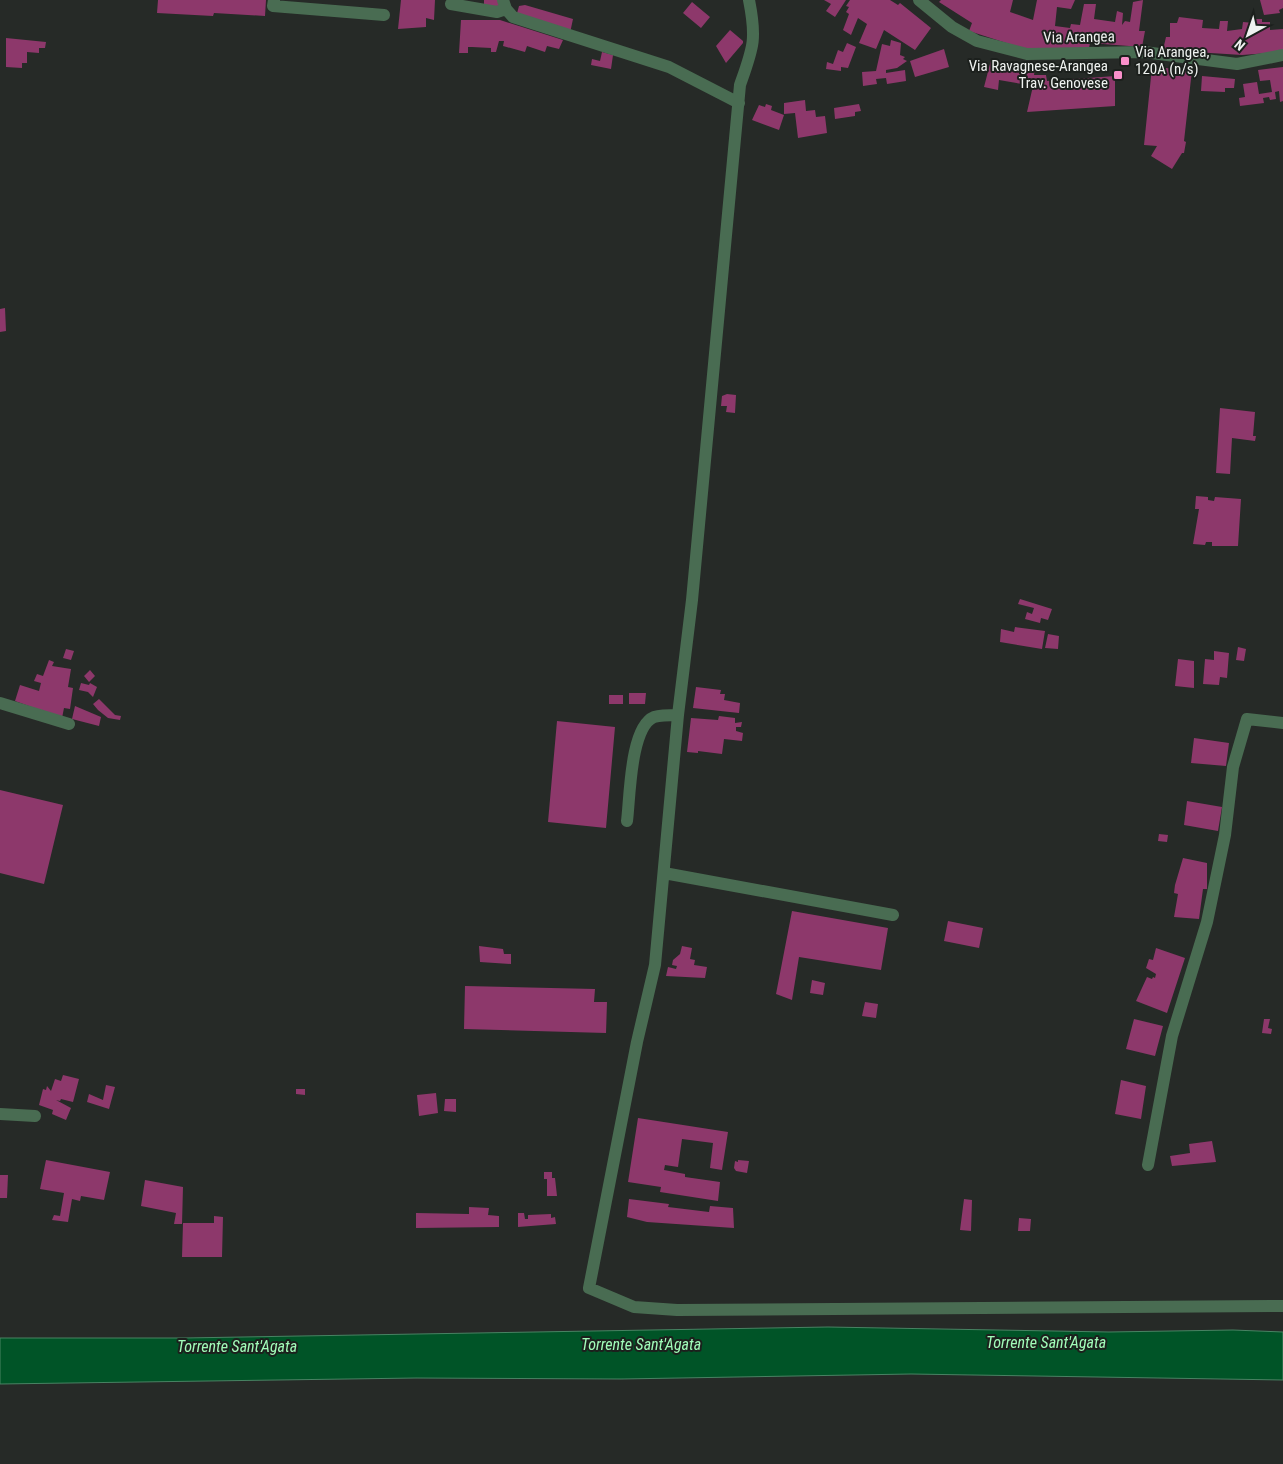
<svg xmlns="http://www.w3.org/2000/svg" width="1283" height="1464" viewBox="0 0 1283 1464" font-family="'Roboto Condensed',sans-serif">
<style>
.water{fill:#005427;stroke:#488363}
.building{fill:#8d386b}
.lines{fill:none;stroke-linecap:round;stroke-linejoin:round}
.minor{stroke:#496c52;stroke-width:12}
.poi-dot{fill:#f98fca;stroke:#1c201d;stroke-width:2}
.labels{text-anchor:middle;stroke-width:4;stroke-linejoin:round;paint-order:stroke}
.street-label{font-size:15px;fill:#eff2f0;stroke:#1c201d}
.poi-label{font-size:15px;fill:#eff2f0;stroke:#1c201d;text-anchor:start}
.water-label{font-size:16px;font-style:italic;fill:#a1fcb9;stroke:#1c201d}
</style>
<rect width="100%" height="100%" fill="#262a27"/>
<path class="water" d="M 828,1327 L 1109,1332 L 1233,1330 L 1283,1332 L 1283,1380 L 911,1374 L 621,1379 L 416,1378 L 0,1384 L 0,1338 L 184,1338 Z"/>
<path class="building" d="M 158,0 L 266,0 L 265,16 L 214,13 L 213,16 L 157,13 Z
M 401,0 L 435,0 L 434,20 L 426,18 L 426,27 L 398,29 Z
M 484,0 L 500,0 L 500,9 L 484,8 Z
M 824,0 L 846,0 L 835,17 L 826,11 L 831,4 Z
M 850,0 L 890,0 L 898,5 L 900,3 L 931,28 L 915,50 L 884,30 L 876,49 L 859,43 L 867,24 L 858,18 L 851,35 L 843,30 L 849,14 L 846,12 L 849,7 L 846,6 Z
M 941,0 L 1013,0 L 1010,12 L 1033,20 L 1037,0 L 1075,0 L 1071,9 L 1057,7 L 1055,26 L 1070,28 L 1071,24 L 1080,25 L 1084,4 L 1096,4 L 1094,19 L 1115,22 L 1117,11 L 1123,13 L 1122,25 L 1125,21 L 1130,22 L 1133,2 L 1143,0 L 1139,31 L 1145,31 L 1142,47 L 1090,43 L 1089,48 L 1025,49 L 969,31 L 972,23 L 939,2 Z
M 1260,0 L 1283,0 L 1283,8 L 1279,10 L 1280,13 L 1264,15 Z
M 692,2 L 710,17 L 701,28 L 683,13 Z
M 525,5 L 573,19 L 570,33 L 516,17 L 519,6 Z
M 1179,17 L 1203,20 L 1202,28 L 1219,29 L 1220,21 L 1228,21 L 1227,31 L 1242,29 L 1243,22 L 1254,23 L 1255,19 L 1262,19 L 1262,22 L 1270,22 L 1270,30 L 1283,29 L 1283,52 L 1242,55 L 1163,50 L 1166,37 L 1170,37 L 1170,23 L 1177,23 Z
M 461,20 L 500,20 L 563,40 L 559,49 L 547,46 L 545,52 L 527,46 L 525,52 L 503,46 L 504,41 L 499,41 L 496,52 L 491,52 L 491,48 L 472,47 L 468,47 L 468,53 L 459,53 Z
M 730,30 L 743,41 L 743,43 L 726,63 L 716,46 Z
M 6,38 L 46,42 L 45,48 L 39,48 L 39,53 L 27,52 L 27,63 L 22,63 L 22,68 L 6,67 Z
M 891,40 L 901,43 L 900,55 L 905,57 L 903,59 L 907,61 L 897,68 L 886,70 L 886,73 L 905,70 L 906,81 L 887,84 L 886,78 L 876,79 L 877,84 L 863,86 L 862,72 L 876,71 L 882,44 L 890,46 Z
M 847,43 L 856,47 L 848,68 L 841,67 L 841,71 L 826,69 L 827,62 L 833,64 L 838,50 L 843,52 Z
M 944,49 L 949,67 L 915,77 L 910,61 Z
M 602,52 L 613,55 L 611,69 L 591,65 L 592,59 L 600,61 Z
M 991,60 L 1035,68 L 1034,75 L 1046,75 L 1047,81 L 1115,76 L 1115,106 L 1027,112 L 1033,86 L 999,80 L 998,90 L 984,87 Z
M 1152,67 L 1192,70 L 1184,141 L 1186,142 L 1184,153 L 1182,153 L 1172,169 L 1151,156 L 1157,146 L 1144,145 Z
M 1283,67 L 1283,101 L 1280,102 L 1279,91 L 1275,92 L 1276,99 L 1270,100 L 1269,97 L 1263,98 L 1264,103 L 1240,106 L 1239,98 L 1245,97 L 1243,84 L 1257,82 L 1259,94 L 1272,92 L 1270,80 L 1260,81 L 1258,70 Z
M 1202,76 L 1235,79 L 1234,88 L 1225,88 L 1225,92 L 1201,91 Z
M 805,100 L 806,111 L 815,110 L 816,117 L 825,116 L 827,133 L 798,138 L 795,113 L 784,114 L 784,103 Z
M 766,104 L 772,106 L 771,110 L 784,115 L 779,130 L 752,120 L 759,105 L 765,107 Z
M 859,104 L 861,111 L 855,112 L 855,116 L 835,119 L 834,108 Z
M 5,308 L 6,331 L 0,332 L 0,309 Z
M 727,394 L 736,395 L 735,413 L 726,412 L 727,406 L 721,406 L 722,396 Z
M 1220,408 L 1255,412 L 1253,436 L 1256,436 L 1255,441 L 1232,438 L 1230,474 L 1216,473 Z
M 1196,496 L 1208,497 L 1208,500 L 1214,501 L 1215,497 L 1241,499 L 1238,546 L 1212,546 L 1212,542 L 1206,542 L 1205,545 L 1193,544 L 1199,509 L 1195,509 Z
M 1020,599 L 1052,609 L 1048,620 L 1041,618 L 1040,623 L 1025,619 L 1027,612 L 1032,614 L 1034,608 L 1018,604 Z
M 1015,627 L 1045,631 L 1042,649 L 1000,642 L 1001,629 L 1014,632 Z
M 1048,634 L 1059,636 L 1058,649 L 1045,648 Z
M 1238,647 L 1246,649 L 1244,661 L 1236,660 Z
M 66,649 L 74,651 L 71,660 L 63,658 Z
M 1214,651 L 1229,653 L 1227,678 L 1220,677 L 1219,685 L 1203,684 L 1205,659 L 1214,660 Z
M 1178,659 L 1194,661 L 1194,688 L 1175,686 Z
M 49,660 L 54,662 L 52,666 L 71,669 L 68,687 L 73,688 L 70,709 L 64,708 L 62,718 L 15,701 L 20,685 L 39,691 L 41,683 L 34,681 L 37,674 L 43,676 Z
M 90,670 L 95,676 L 89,682 L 84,676 Z
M 81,683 L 89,685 L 90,683 L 97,687 L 93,697 L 88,692 L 79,690 Z
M 696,687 L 721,690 L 720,694 L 725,694 L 724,700 L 740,703 L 739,713 L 693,708 Z
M 629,693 L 646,693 L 645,704 L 629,704 Z
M 609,695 L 623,695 L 623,704 L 609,704 Z
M 99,699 L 115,715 L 121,716 L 120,720 L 108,718 L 98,710 L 93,704 Z
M 75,706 L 101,717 L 99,726 L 72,719 Z
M 719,716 L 735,718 L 735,723 L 742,722 L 741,727 L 736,727 L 736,731 L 743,733 L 742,741 L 724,739 L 722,754 L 698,751 L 698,753 L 687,752 L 691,718 L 718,720 Z
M 557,721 L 615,727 L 606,828 L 548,822 Z
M 1194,738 L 1229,743 L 1226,766 L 1191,763 Z
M 0,790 L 63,805 L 44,884 L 0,873 Z
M 1187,801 L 1222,807 L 1218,831 L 1184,825 Z
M 1159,834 L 1168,835 L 1167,842 L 1158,841 Z
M 1183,858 L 1207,863 L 1207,889 L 1203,889 L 1199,919 L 1174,917 L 1178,894 L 1174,893 L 1175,885 Z
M 792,911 L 888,928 L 881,970 L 799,957 L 792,1000 L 776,994 Z
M 948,921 L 983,928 L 979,948 L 944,941 Z
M 479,946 L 503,949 L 504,954 L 511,954 L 511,964 L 480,962 Z
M 682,946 L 692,948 L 690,959 L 695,960 L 694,965 L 707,967 L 705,978 L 666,976 L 668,967 L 676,969 L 677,966 L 672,965 L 673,960 L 680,954 Z
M 1156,948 L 1185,958 L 1167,1013 L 1136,1001 L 1147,977 L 1152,979 L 1153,977 L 1155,978 L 1156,974 L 1146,968 L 1149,959 L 1153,960 Z
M 812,980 L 825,983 L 823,995 L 810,993 Z
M 465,986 L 595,989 L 594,1002 L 607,1002 L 606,1033 L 464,1029 Z
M 865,1002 L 878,1004 L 876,1018 L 862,1016 Z
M 1134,1019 L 1163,1026 L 1155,1056 L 1126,1049 Z
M 1264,1019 L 1270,1019 L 1268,1028 L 1272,1029 L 1271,1034 L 1262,1033 Z
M 63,1075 L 79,1079 L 73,1102 L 61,1099 L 60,1101 L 56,1100 L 71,1108 L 66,1120 L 52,1114 L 53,1110 L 39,1105 L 43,1089 L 46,1090 L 47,1086 L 51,1091 L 55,1079 L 61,1081 Z
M 1121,1080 L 1146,1086 L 1141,1119 L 1115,1114 Z
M 106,1085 L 115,1087 L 109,1109 L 87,1102 L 89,1094 L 103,1100 Z
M 296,1089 L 305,1089 L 305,1095 L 296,1094 Z
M 436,1093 L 438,1113 L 419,1116 L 417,1095 Z
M 445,1099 L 456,1099 L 456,1112 L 444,1111 Z
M 638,1118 L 728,1132 L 722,1170 L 710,1168 L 713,1143 L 682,1139 L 678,1167 L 665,1165 L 664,1170 L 685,1174 L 685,1177 L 720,1182 L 718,1201 L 660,1192 L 661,1187 L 628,1182 Z
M 1212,1141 L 1216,1162 L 1172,1166 L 1170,1156 L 1190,1153 L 1189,1144 Z
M 46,1160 L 110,1172 L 104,1200 L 81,1196 L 80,1201 L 72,1199 L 68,1222 L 52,1220 L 54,1215 L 60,1216 L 64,1193 L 40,1189 Z
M 738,1160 L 749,1161 L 747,1173 L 736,1171 L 734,1168 L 735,1161 L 738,1162 Z
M 544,1172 L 552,1172 L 552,1178 L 555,1178 L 557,1196 L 547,1196 L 547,1179 L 544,1179 Z
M 0,1175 L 8,1175 L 7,1198 L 0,1198 Z
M 145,1180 L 183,1187 L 182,1224 L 174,1224 L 176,1213 L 141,1206 Z
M 629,1199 L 669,1204 L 668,1207 L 709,1212 L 710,1206 L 733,1208 L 734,1228 L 647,1222 L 627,1217 Z
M 964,1199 L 972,1200 L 971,1231 L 960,1230 Z
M 469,1207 L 489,1208 L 488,1215 L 499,1216 L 499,1227 L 416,1228 L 416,1213 L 469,1214 Z
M 518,1213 L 524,1213 L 525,1219 L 528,1219 L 528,1215 L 551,1214 L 551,1218 L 555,1217 L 556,1224 L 518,1227 Z
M 214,1216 L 223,1217 L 222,1257 L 182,1257 L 183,1223 L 214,1223 Z
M 1019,1218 L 1031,1219 L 1030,1231 L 1018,1231 Z"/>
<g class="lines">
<path class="minor" d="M 274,0 L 273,6 L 384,15
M 503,0 L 506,9 L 513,17 L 669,67 L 739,103
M 749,0 C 757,40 753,48 740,85 L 692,600 L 678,715 L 655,965 L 637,1042 L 589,1288 L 634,1307 L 677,1310 L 1283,1306
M 919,0 L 952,27 L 977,41 L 1027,54 L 1144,52 L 1237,64 L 1283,55
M 451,4 L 497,12 L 506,9
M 0,703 L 69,724
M 627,821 C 630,798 630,727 654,717 C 661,715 671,715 678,715
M 664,873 L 893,915
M 0,1114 L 35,1116
M 1148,1165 L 1172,1036 L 1207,922 L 1225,835 L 1233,767 L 1247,719 L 1283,723"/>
</g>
<g class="poi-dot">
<rect x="1120" y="56" width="10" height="10" rx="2.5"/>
<rect x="1113" y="70" width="10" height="10" rx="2.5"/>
</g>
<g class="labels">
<g class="street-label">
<text transform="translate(1079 37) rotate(-1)" y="5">Via Arangea</text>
</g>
<g class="poi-label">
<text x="1135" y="57">Via Arangea,<tspan x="1135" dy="17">120A (n/s)</tspan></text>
<text x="1108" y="71" text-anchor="end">Via Ravagnese-Arangea<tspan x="1108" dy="17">Trav. Genovese</tspan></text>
</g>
<g class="water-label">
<text x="1046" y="1348">Torrente Sant'Agata</text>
<text x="641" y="1350">Torrente Sant'Agata</text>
<text x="237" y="1352">Torrente Sant'Agata</text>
</g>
</g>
<g transform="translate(1248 35) rotate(220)" stroke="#1c201d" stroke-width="4" paint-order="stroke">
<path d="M0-4L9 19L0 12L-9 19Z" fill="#eff2f0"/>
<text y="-8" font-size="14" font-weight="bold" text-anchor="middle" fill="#eff2f0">N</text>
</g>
</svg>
